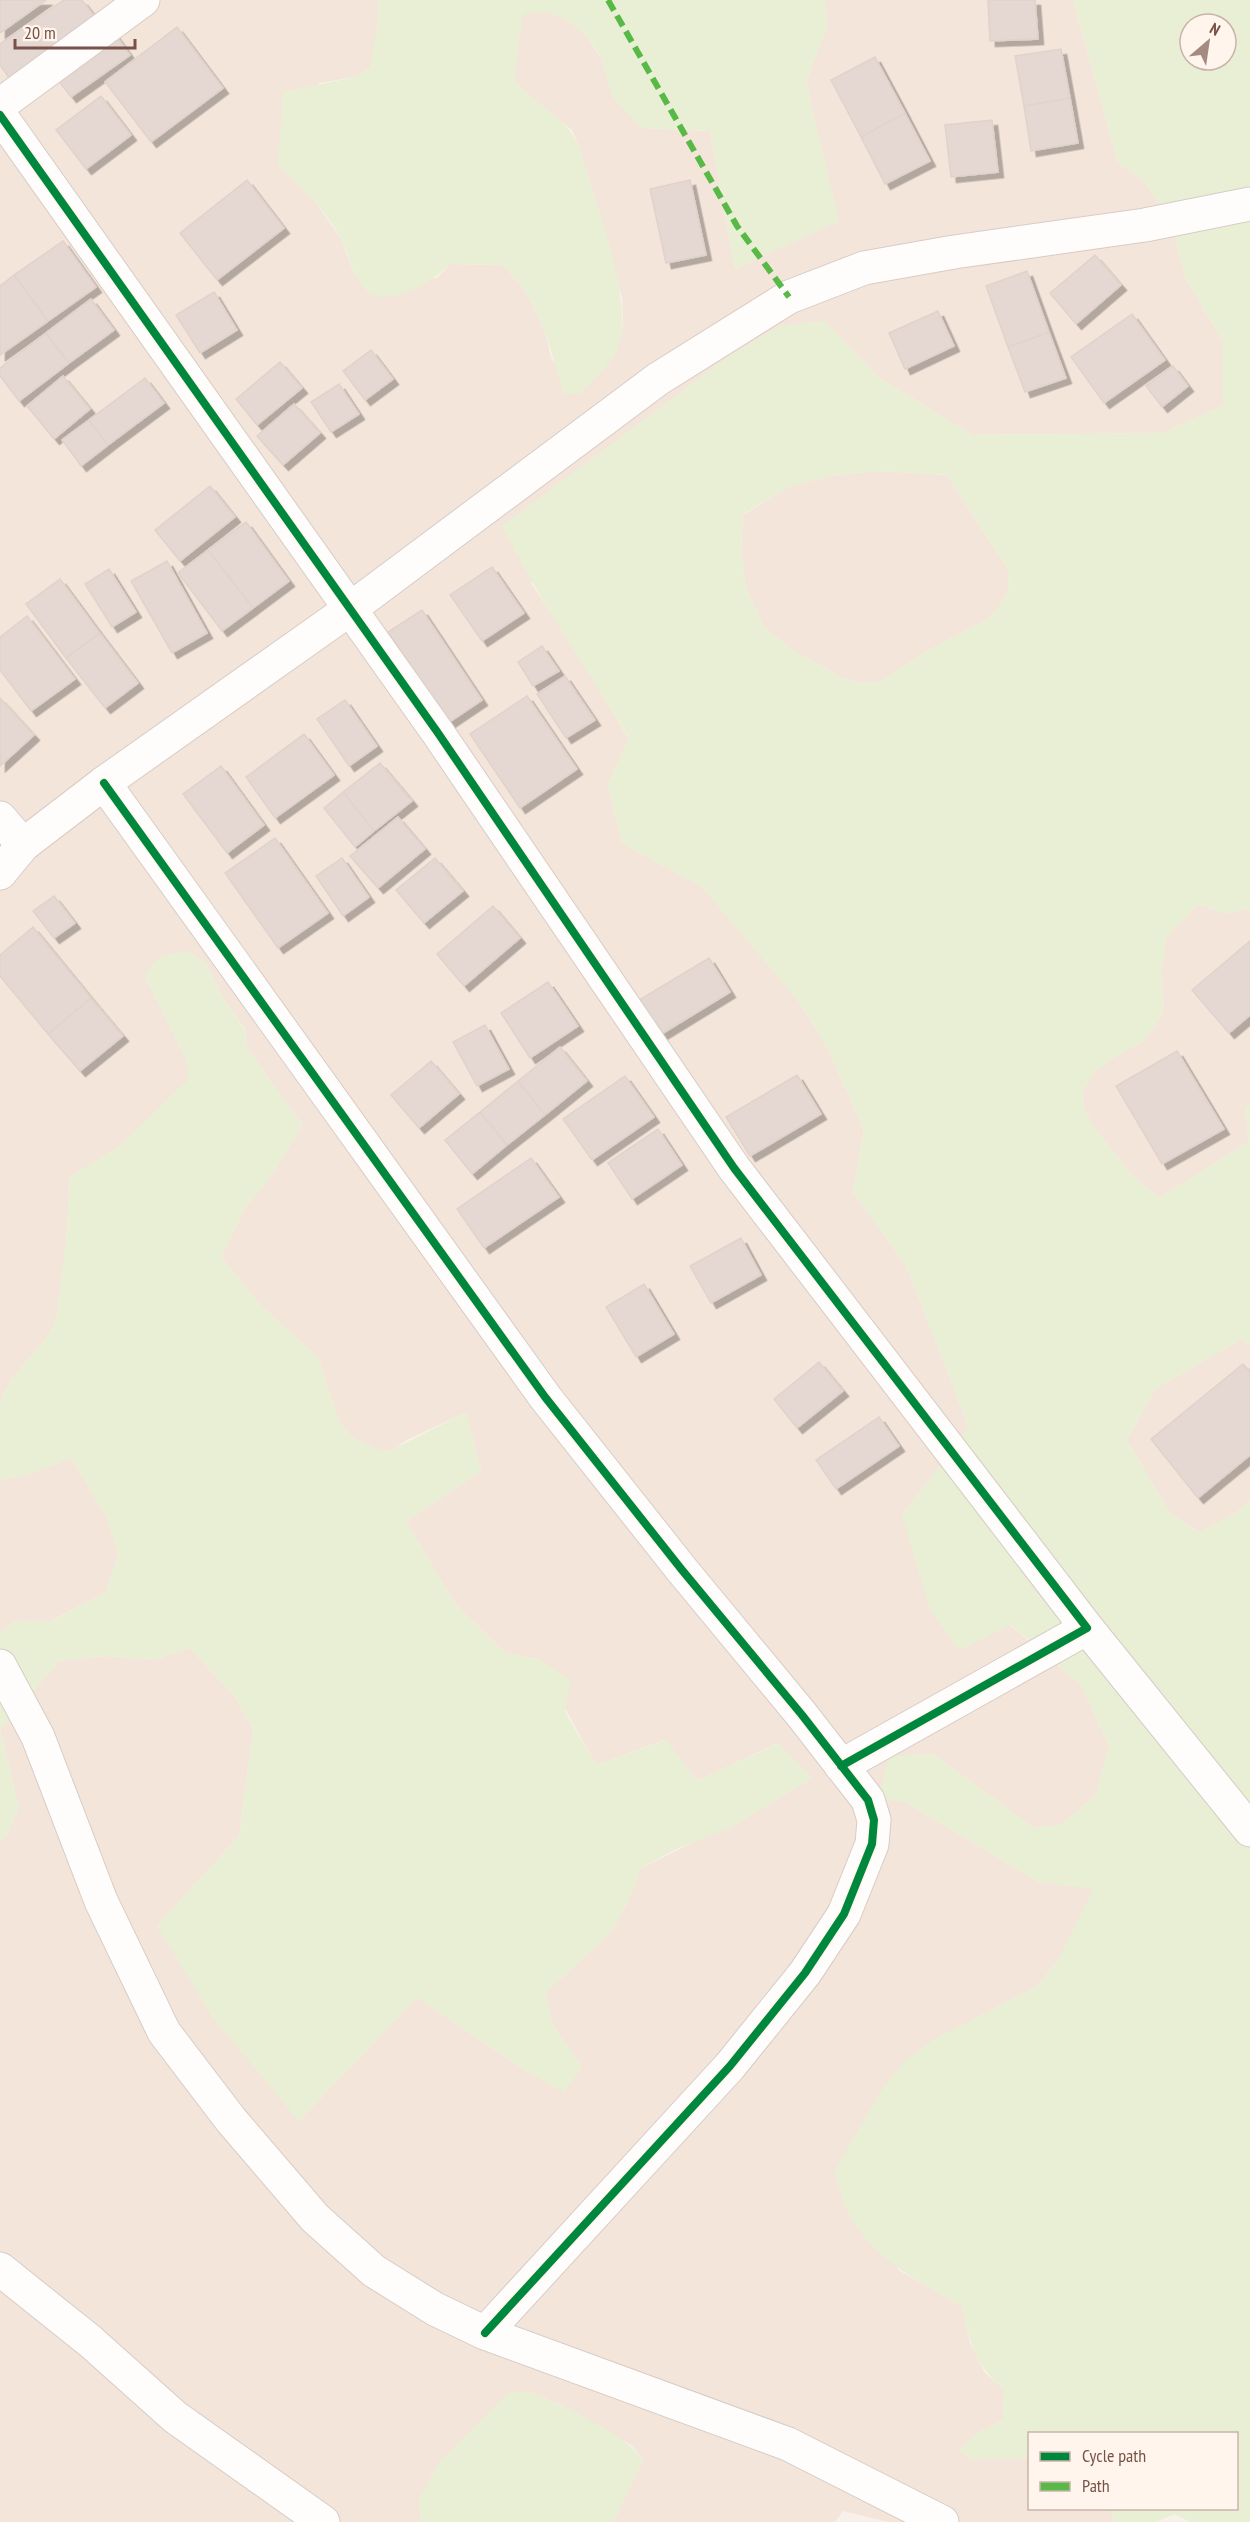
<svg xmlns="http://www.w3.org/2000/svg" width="1250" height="2522" viewBox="0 0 1250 2522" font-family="'PT Sans Narrow',sans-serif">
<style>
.residential{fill:#f4e5da}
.green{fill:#e8efd4;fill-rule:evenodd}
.building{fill:#e5d7d1;stroke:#e1d2cc;stroke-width:1.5;filter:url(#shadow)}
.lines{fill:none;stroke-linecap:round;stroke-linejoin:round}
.street-casing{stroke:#d6ccc6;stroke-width:35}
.secondary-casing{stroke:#d8ccc6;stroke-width:35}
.street{stroke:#fefdfc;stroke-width:33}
.secondary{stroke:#fefdfc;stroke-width:33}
.quiet{stroke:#58b947;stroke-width:6;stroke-dasharray:12 6;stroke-linecap:butt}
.cycleway-casing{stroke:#fff5ec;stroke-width:11}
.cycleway{stroke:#00873e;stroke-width:8}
</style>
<defs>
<filter id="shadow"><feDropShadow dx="5.5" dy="5.5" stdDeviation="0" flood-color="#0004"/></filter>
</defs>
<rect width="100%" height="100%" fill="#f8f1ea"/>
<path class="residential" d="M 0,0 L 378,0 L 378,23 L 371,68 L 355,77 L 319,83 L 279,165 L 314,200 L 341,239 L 355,275 L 437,278 L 450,264 L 503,265 L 525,290 L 545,331 L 552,361 L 622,333 L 623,316 L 622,298 L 579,146 L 572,130 L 525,94 L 514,79 L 522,16 L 528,10 L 546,5 L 564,12 L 579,26 L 601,58 L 613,96 L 642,128 L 710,131 L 735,269 L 838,221 L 806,82 L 827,26 L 825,0 L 1073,0 L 1118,163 L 1143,180 L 1172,223 L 1186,279 L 1223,341 L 1223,406 L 1163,433 L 972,435 L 878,377 L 825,321 L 531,583 L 571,643 L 629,739 L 608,785 L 622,843 L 702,887 L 740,929 L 799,1002 L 827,1047 L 864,1130 L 853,1192 L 907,1267 L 969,1428 L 902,1515 L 959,1650 L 1010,1625 L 1081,1685 L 1109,1746 L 1096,1794 L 1062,1825 L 1034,1828 L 933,1754 L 880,1796 L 907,1803 L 1039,1882 L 1094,1888 L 1060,1957 L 1038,1986 L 931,2041 L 898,2270 L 962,2306 L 970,2343 L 985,2373 L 1004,2390 L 1003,2420 L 978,2433 L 959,2451 L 1002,2458 L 1029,2459 L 1030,2508 L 1111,2509 L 1113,2522 L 888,2522 L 843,2511 L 835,2522 L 613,2522 L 643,2459 L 631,2445 L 563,2406 L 527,2391 L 419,2499 L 421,2522 L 0,2522 L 0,1841 L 6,1836 L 19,1808 L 0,1729 L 59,1661 L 106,1656 L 153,1660 L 190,1648 L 236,1698 L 253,1730 L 239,1836 L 157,1926 L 299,2121 L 417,1997 L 526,2071 L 564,2091 L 582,2066 L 553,2026 L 545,1993 L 611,1932 L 628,1902 L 640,1869 L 771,1803 L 812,1778 L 778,1743 L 697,1781 L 665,1740 L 596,1765 L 538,1659 L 505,1653 L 455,1604 L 406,1521 L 481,1471 L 466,1412 L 405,1441 L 390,1452 L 371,1447 L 352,1437 L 339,1422 L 318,1358 L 261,1306 L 221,1257 L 244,1209 L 272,1175 L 302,1125 L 247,1048 L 245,1029 L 223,998 L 206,963 L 145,976 L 187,1061 L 190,1079 L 120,1146 L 70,1177 L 66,1244 L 56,1320 L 48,1336 L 11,1380 L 0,1401 Z
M 878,471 L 947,475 L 1009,571 L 1008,591 L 999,607 L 986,620 L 927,651 L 881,681 L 861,684 L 843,678 L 792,650 L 764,627 L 746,588 L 741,551 L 743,515 L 790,486 L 830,476 Z
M 1199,904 L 1227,914 L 1250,908 L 1250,1105 L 1245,1108 L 1249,1142 L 1159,1198 L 1130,1173 L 1093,1126 L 1084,1109 L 1083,1090 L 1093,1074 L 1110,1059 L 1142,1042 L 1154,1028 L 1163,1012 L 1161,973 L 1166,938 Z
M 1242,1339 L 1250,1345 L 1250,1500 L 1235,1514 L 1200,1532 L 1171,1515 L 1127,1440 L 1155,1389 Z
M 71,1458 L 107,1518 L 119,1553 L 106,1592 L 49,1622 L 16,1621 L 0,1633 L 0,1480 L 26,1475 Z"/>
<path class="green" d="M 378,0 L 825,0 L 827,26 L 806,82 L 839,221 L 735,269 L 710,131 L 642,128 C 633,118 622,109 614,98 C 606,87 607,70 601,58 C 588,32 552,0 522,16 L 514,79 C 534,105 566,116 579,146 C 592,192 639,312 616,352 C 607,369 592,381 579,394 L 564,394 L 545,331 L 525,290 L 503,265 L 450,264 C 435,280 385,312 365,289 C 352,275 350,256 341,239 C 326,210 302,188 278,165 L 283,92 L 355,77 L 370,68 L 378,23 Z
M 1073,0 L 1250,0 L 1250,908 L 1227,914 L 1199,904 L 1166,938 L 1161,973 L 1163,1012 L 1154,1028 L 1142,1042 L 1110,1059 L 1093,1074 L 1083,1090 L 1084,1109 L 1093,1126 L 1130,1173 L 1159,1198 L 1249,1142 L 1245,1108 L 1250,1105 L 1250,1345 L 1242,1339 L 1155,1389 L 1127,1440 L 1171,1515 L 1199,1532 L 1235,1514 L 1250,1500 L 1250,2522 L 1190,2522 L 1175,2514 L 1155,2522 L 1113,2522 L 1111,2509 L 1236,2508 L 1236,2434 L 1030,2434 L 1029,2459 L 971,2459 L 959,2451 L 978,2433 L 1003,2420 L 1004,2390 C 974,2363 970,2344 962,2306 C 919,2282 876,2261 850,2216 C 843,2203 839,2186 834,2172 L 881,2091 L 904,2062 L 931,2041 L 1038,1986 L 1060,1957 L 1093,1889 L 1039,1882 L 907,1803 L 879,1796 L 889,1756 L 933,1754 L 1034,1828 L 1062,1825 L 1096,1794 L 1109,1746 L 1081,1685 L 1011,1625 L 959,1650 L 930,1610 L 902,1515 L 969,1428 L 907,1267 L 853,1192 L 864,1130 L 827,1047 L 799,1002 L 702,887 L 622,843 L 608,785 L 629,738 C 586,668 539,600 502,526 L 729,356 L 779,326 L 825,321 L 878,377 L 972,435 L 1163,433 L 1223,406 L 1223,341 L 1186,279 L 1172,223 L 1143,180 L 1118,163 ZM 1190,24 L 1226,24 L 1226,60 L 1190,60 ZM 878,471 L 947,475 L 1009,571 L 1008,591 L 999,607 L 986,620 L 927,651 L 881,681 L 861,684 L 843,678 L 792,650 L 764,627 L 746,588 L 741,551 L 743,514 L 790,486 L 830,476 Z
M 189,952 L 206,963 L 223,998 L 245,1030 L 247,1048 L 302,1125 L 272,1175 L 244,1209 L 221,1257 L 261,1306 L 318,1358 L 339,1422 L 352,1437 L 371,1447 L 390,1451 L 466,1412 L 481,1471 L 406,1521 L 455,1604 L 505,1653 L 538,1659 L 571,1680 L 565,1712 L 596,1765 L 666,1740 L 697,1781 L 779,1743 L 812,1778 L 730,1828 L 674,1850 L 640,1869 L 628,1902 L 611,1932 L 545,1993 L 553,2026 L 582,2066 L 564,2092 L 526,2071 L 417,1997 L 299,2121 L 213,2018 L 157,1926 L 239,1836 L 253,1730 L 236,1698 L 190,1648 L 153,1660 L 106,1656 L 59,1661 L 0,1729 L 0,1633 L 16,1621 L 50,1622 L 106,1592 L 119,1553 L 107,1518 L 71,1458 L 26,1475 L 0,1480 L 0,1401 L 11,1380 L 48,1336 L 56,1320 L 66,1244 L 70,1177 L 120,1146 L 189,1079 L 187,1061 L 145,976 C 157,954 165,954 189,952 Z
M 0,1730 L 19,1808 L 6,1836 L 0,1841 Z
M 527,2391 C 565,2407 616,2428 643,2459 L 613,2522 L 421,2522 L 419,2499 L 438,2464 L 508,2393 Z"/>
<path class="building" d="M 0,0 L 46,0 L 0,33 Z
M 64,0 L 82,0 L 100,24 L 14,85 L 0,65 L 0,44 Z
M 988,0 L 1035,0 L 1038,39 L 990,41 Z
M 177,27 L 223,88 L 151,142 L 105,82 Z
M 111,29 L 130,55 L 71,97 L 51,71 Z
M 1061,49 L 1070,98 L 1024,106 L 1015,56 Z
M 875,57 L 905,113 L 861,137 L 831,80 Z
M 101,96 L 131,135 L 86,169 L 56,130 Z
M 1070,98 L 1078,143 L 1031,151 L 1024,106 Z
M 905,113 L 930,161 L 885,184 L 861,137 Z
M 992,120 L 998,172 L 951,177 L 945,125 Z
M 247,180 L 284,228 L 217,280 L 180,233 Z
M 690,180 L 706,255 L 666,263 L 650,189 Z
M 63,241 L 96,287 L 48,321 L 14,275 Z
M 1095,255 L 1121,285 L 1076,324 L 1050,293 Z
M 1027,271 L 1049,332 L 1008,347 L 986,286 Z
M 14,275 L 48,321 L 0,355 L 0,286 Z
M 214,292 L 237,330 L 200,353 L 176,315 Z
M 91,299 L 114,330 L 69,363 L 46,333 Z
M 938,311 L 954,346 L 905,369 L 889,333 Z
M 1132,314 L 1165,360 L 1104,403 L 1071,357 Z
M 1049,332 L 1066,378 L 1025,392 L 1008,347 Z
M 46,333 L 69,363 L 19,401 L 0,376 L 0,368 Z
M 371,350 L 393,379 L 365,400 L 343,371 Z
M 280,362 L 302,388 L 257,425 L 236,399 Z
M 1173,366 L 1188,386 L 1162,407 L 1146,386 Z
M 63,376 L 90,409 L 54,439 L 27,406 Z
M 145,378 L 164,403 L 108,445 L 89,420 Z
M 339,384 L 359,414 L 331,432 L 311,402 Z
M 294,404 L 320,433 L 283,465 L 257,436 Z
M 89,420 L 108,445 L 81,466 L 62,440 Z
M 210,486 L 235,517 L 180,561 L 155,530 Z
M 246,522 L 289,581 L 253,608 L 208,550 Z
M 208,550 L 253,608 L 222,631 L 178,573 Z
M 167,561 L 207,633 L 172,653 L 131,581 Z
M 492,567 L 524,613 L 482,641 L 450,595 Z
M 109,569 L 136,612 L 112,627 L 85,584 Z
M 60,579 L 100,633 L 66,658 L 26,604 Z
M 422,610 L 482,700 L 448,723 L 388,632 Z
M 27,616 L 75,679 L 31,711 L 0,670 L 0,637 Z
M 100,633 L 138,683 L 105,708 L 66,658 Z
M 542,646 L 559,671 L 533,686 L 518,662 Z
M 565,676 L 595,720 L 566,738 L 537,694 Z
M 527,696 L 577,769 L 520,808 L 470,734 Z
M 0,698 L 34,735 L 0,766 Z
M 345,700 L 377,746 L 349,766 L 317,719 Z
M 304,734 L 334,775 L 275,818 L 246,777 Z
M 380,763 L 412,801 L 374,831 L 343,792 Z
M 221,766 L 264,825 L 227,853 L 183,794 Z
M 343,792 L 374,831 L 355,847 L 324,808 Z
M 398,817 L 425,849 L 378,888 L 350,856 Z
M 275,838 L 328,913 L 278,948 L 225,873 Z
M 342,858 L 369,897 L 343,916 L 316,876 Z
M 435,858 L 463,891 L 424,923 L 396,890 Z
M 54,896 L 75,923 L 54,938 L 33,911 Z
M 493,906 L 520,938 L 464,986 L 437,954 Z
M 33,927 L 91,998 L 48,1034 L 0,976 L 0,955 Z
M 1250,941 L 1250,1015 L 1229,1033 L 1192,990 Z
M 709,958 L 730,992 L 660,1035 L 639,1000 Z
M 548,982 L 578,1026 L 530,1058 L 501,1013 Z
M 91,998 L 123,1036 L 80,1071 L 48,1034 Z
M 485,1025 L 509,1069 L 477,1086 L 453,1042 Z
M 560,1047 L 587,1081 L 545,1115 L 518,1081 Z
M 1177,1051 L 1224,1129 L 1162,1164 L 1116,1086 Z
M 431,1061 L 459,1094 L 419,1128 L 391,1095 Z
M 797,1075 L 821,1114 L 750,1156 L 726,1117 Z
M 625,1076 L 654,1117 L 592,1160 L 563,1119 Z
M 518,1081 L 545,1115 L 507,1145 L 480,1112 Z
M 480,1112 L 507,1145 L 472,1174 L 445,1140 Z
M 658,1129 L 682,1165 L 632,1199 L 608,1163 Z
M 531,1158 L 559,1197 L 484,1248 L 457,1209 Z
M 741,1238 L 761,1275 L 711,1303 L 690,1266 Z
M 644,1284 L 674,1334 L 636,1357 L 606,1307 Z
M 819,1362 L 843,1391 L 797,1428 L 774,1399 Z
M 1243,1364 L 1250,1372 L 1250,1455 L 1198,1498 L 1151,1439 Z
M 879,1417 L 899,1446 L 836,1489 L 816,1460 Z"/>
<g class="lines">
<defs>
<path id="street" d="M 0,105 L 143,0
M 0,115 L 438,733 L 734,1168 L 1087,1628 L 841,1766
M 104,783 L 545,1397 L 682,1570 L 802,1715 L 868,1800 L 874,1820 L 872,1844 L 844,1914 L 805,1973 L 730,2066 L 485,2333
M 0,818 L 23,845
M 1087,1628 L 1250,1830
M 0,1666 L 38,1737 L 101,1901 L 164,2032 L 231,2120 L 315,2218 L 374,2271 L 435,2309 L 485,2333 L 788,2444 L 942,2522
M 0,2269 L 90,2341 L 175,2417 L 323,2522"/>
<path id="secondary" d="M 0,873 L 23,845 L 104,783 L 350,609 L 658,379 L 789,297 L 864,268 L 954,252 L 1145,225 L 1250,204"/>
</defs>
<use href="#street" class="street-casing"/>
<use href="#secondary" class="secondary-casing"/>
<use href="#street" class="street"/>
<use href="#secondary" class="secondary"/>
<path class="quiet" d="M 608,0 L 737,226 L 789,297"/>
<defs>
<path id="cycleway" d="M 0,115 L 438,733 L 734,1168 L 1087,1628 L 841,1766
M 104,783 L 545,1397 L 682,1570 L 802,1715 L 868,1800 L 874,1820 L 872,1844 L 844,1914 L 805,1973 L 730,2066 L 485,2333"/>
</defs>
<use href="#cycleway" class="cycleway-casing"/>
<use href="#cycleway" class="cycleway"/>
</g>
<rect x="1028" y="2432" width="210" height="78" fill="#fff5ec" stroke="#c9b4aa" stroke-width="1.5"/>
<rect x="1040" y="2452" width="30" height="9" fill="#00873e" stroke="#c9b4aa" stroke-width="1.5"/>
<text x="1082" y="2462" font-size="18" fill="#785248">Cycle path</text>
<rect x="1040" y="2482" width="30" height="9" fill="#58b947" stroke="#c9b4aa" stroke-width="1.5"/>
<text x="1082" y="2492" font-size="18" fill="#785248">Path</text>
<g transform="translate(1208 42) rotate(29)"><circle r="28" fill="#fff5ec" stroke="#c9b4aa" stroke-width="1.5"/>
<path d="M0-4.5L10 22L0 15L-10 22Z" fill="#a58a81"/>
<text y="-9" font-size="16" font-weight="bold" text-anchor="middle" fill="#785248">N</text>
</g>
<path d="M15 39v9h120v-9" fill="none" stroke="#785248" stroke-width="3"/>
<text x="24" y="39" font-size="18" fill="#785248" stroke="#fff5ec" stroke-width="4.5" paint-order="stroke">20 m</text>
</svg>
